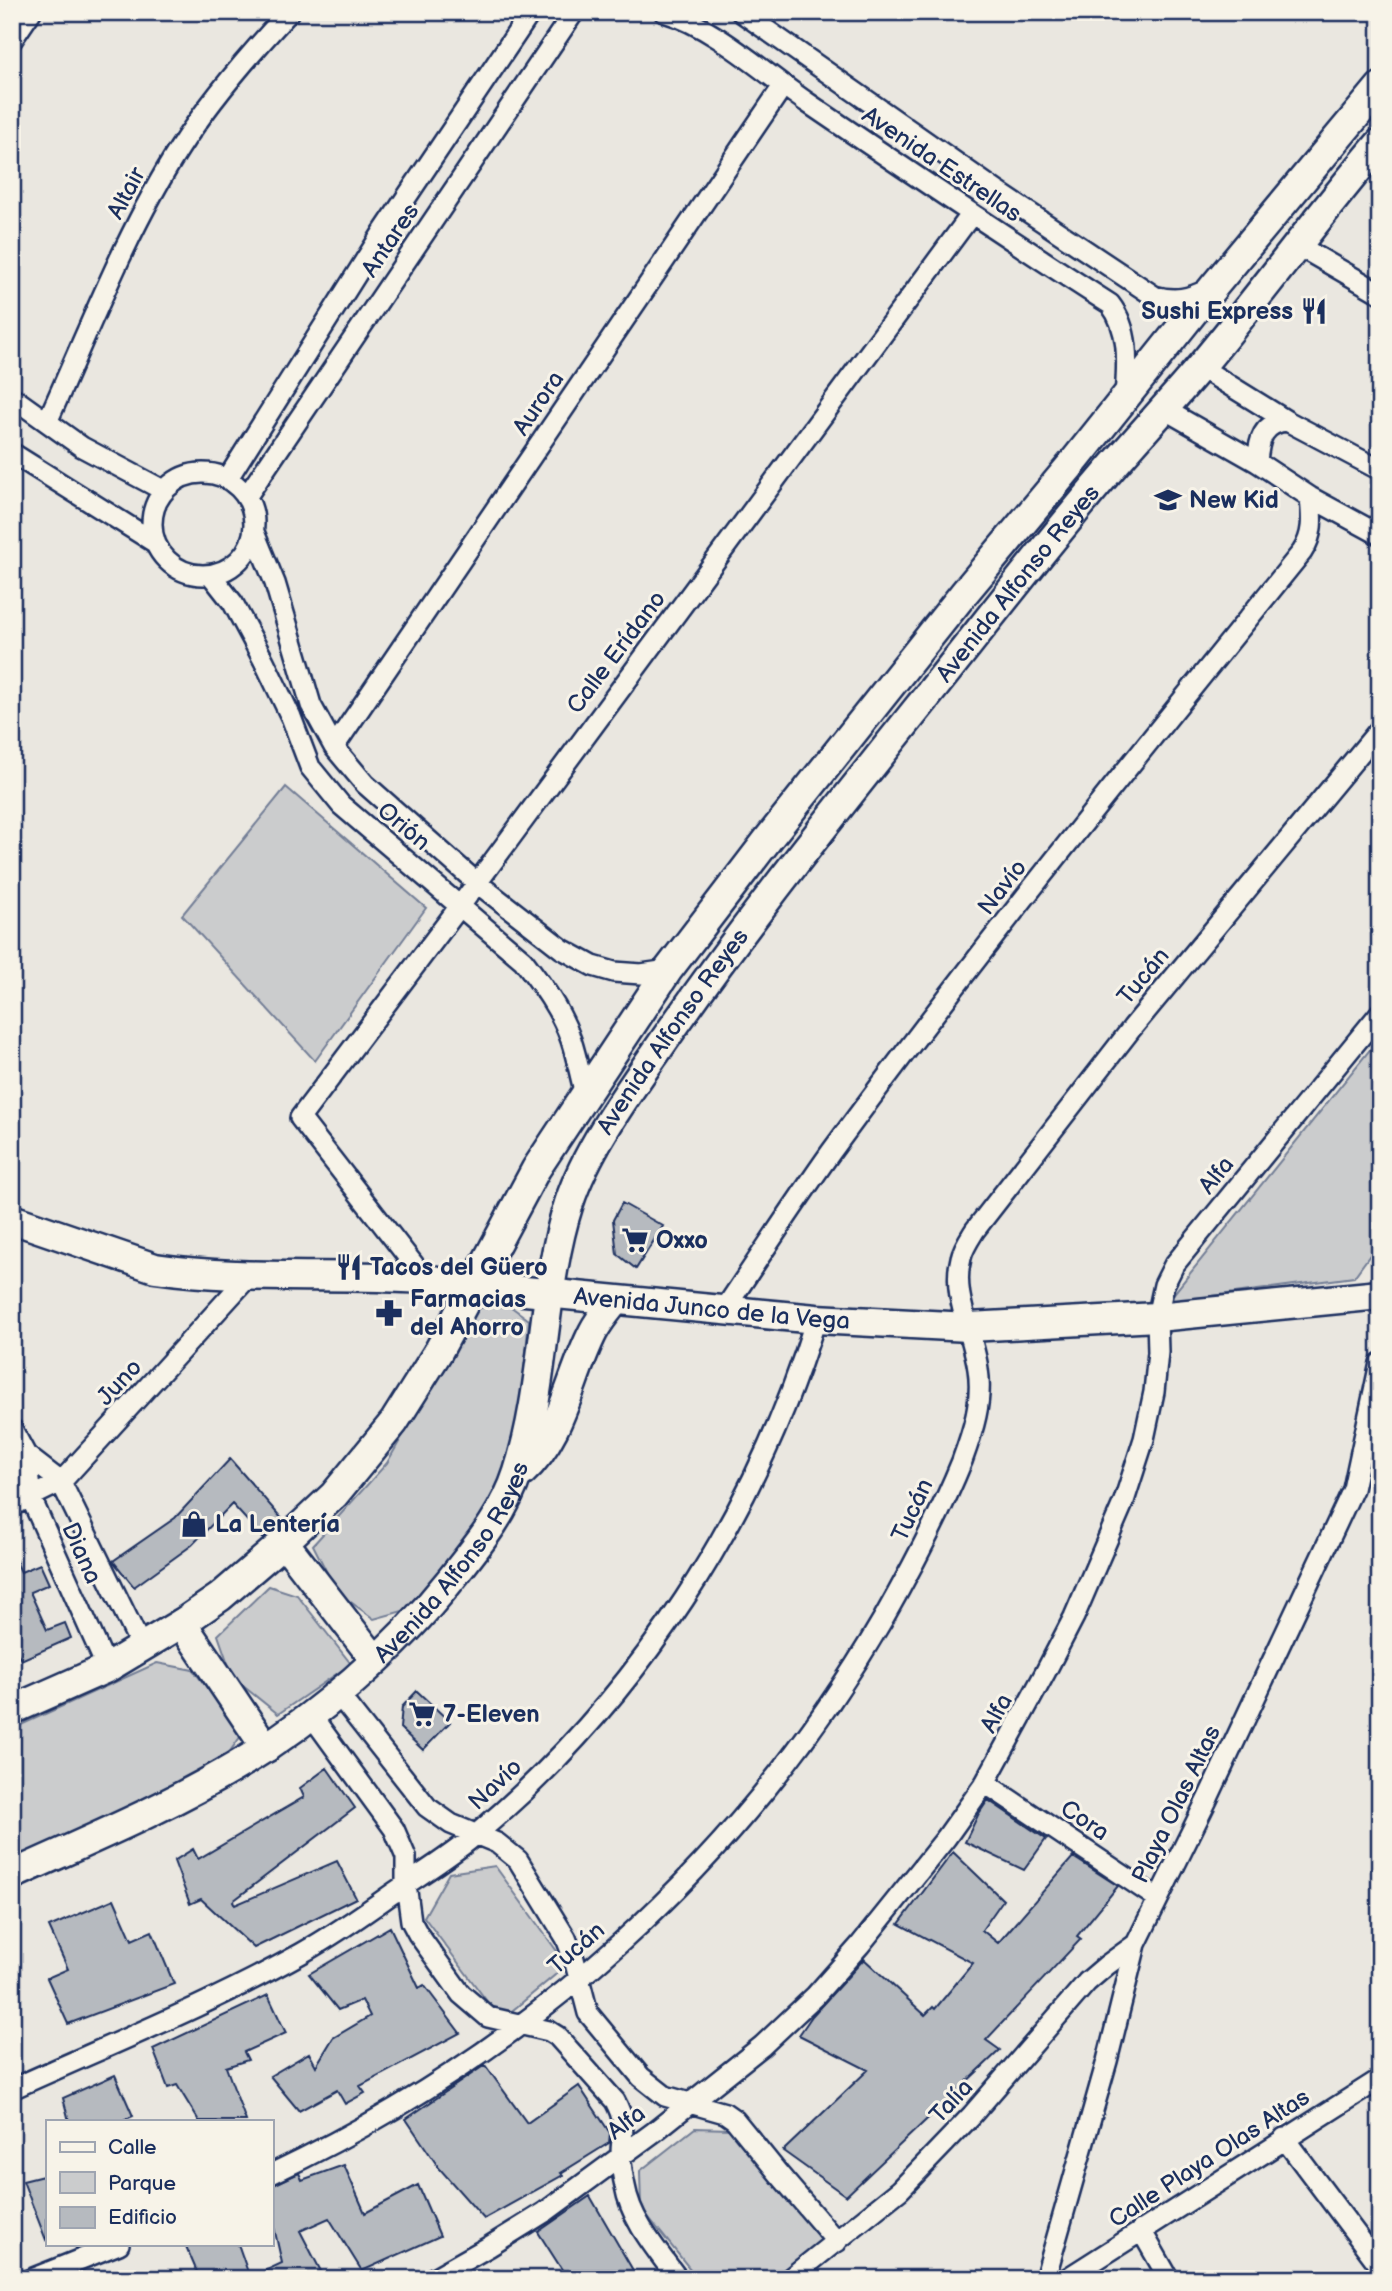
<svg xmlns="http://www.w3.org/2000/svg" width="1392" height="2291" viewBox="0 0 1392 2291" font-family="'Balsamiq Sans',sans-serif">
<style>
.green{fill:#cbcccd;stroke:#737e96;stroke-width:2}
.building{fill:#b6babf;stroke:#1b2f5e;stroke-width:2}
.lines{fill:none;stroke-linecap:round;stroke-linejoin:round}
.street-casing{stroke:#1b2f5e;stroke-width:24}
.secondary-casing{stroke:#1b2f5e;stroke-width:33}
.street{stroke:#f7f3e8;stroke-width:19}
.secondary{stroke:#f7f3e8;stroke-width:28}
.labels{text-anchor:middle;stroke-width:6;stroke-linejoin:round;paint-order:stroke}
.street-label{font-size:24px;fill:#1b2f5e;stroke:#f7f3e8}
.poi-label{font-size:24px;font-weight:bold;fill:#1b2f5e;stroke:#f7f3e8;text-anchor:start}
</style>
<rect width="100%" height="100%" fill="#eae7e0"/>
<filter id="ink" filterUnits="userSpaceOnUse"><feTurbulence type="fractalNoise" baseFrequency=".0143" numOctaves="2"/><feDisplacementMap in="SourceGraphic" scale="14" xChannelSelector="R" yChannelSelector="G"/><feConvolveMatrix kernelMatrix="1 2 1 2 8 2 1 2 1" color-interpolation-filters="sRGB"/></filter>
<g filter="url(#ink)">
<path class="green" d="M 286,787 L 426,908 L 315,1061 L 182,915 Z
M 1380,1037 L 1380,1241 L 1354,1277 L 1167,1302 Z
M 510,1306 L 529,1320 L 515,1464 L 428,1604 L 374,1619 L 337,1592 L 313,1545 L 387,1463 L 476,1308 Z
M 269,1586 L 297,1595 L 351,1664 L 278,1714 L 233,1678 L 218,1635 Z
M 157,1663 L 193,1670 L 243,1733 L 208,1782 L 12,1869 L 12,1729 Z
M 495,1866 L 567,1965 L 501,2020 L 424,1917 L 449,1873 Z
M 695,2128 L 731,2129 L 823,2242 L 773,2279 L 698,2279 L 641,2208 L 640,2171 Z"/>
<path class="building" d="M 622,1203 L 663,1226 L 636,1269 L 617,1254 L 613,1220 Z
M 230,1459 L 283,1520 L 263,1538 L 232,1504 L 192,1545 L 134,1587 L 113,1561 L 175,1518 Z
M 12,1552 L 21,1572 L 40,1564 L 49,1584 L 30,1592 L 47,1630 L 65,1623 L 71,1638 L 21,1660 L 12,1641 Z
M 417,1691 L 450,1722 L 423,1750 L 400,1728 L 402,1707 Z
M 327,1768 L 355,1808 L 233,1901 L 235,1905 L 337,1861 L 356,1898 L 254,1948 L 201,1899 L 190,1904 L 174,1861 L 193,1849 L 198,1859 L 304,1797 L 300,1788 Z
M 988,1800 L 1046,1839 L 1024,1870 L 965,1842 L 978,1815 Z
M 953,1852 L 1003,1900 L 982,1930 L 998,1943 L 1073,1857 L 1118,1886 L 1077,1936 L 1081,1939 L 986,2040 L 1000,2050 L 846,2196 L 783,2151 L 868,2070 L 799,2035 L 812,2016 L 864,1959 L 925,2015 L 933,2007 L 935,2009 L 973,1963 L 899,1924 Z
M 114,1899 L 132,1940 L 152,1931 L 174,1984 L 68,2024 L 47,1978 L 68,1969 L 49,1927 Z
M 390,1927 L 419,1988 L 424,1985 L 460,2033 L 360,2086 L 365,2093 L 345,2104 L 337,2090 L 299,2111 L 270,2076 L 309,2053 L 316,2066 L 333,2038 L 370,2016 L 362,2000 L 338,2010 L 309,1974 Z
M 268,1995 L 286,2033 L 244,2052 L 248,2060 L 226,2067 L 246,2121 L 199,2121 L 177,2085 L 168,2088 L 153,2049 Z
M 485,2065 L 527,2123 L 579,2086 L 610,2133 L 609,2143 L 561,2173 L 563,2175 L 484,2219 L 439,2168 L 406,2119 Z
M 115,2075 L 133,2116 L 122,2121 L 69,2121 L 63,2098 Z
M 344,2165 L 365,2213 L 418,2185 L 440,2236 L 362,2271 L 329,2218 L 300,2231 L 325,2279 L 200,2279 L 185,2244 L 238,2244 L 250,2278 L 282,2263 L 271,2214 L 271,2186 L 299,2173 L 302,2180 Z
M 47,2175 L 47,2239 L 46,2240 L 23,2181 Z
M 590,2196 L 638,2279 L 568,2279 L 538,2232 Z"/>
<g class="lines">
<defs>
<path id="street" d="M 664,12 C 715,27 764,73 808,103 C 908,171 1008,239 1110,304 C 1131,331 1127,366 1125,398
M 741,12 L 998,192 L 1154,296 C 1175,302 1189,299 1208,289
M 12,40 L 31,12
M 1297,245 L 1380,293
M 1200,367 L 1287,421 L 1380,470
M 12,397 L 82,447 L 163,490
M 1162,408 L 1257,462 L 1310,497 L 1380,535
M 47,422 C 88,332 126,232 179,149 C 210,100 249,55 289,12
M 12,453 L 154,542
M 1257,462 C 1259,440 1262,423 1287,421
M152 524a51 51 0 1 1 102 0a51 51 0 1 1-102 0Z
M 228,478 L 383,232 L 531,12
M 247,496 L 574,12
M 254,532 L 275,583 L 311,705 L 334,747 L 365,784 L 476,882 L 562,949 L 593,966 L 614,972 L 641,974 L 668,970
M 211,575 L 233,603 L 264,661 L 291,717 L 310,767 L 341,805 L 523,960 C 542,985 561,1010 571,1040 C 577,1058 580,1076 585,1094
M 334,747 L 783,86
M 425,1279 L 300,1118 L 460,906 L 971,215
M 724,1310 C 759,1258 794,1204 831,1152 C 981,947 1142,750 1302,552 C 1314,534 1312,518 1310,497
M 12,1429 L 26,1455 L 31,1498 L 107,1668
M 26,1455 L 61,1482 L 142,1648
M 12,1506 L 61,1482 L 249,1276
M 338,1694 L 427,1807 L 451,1824 L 497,1843 L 518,1860 L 566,1938 L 574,1959 L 588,2013 L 641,2077 L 665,2096 L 725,2113 L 735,2120 L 778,2173 L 837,2242
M 311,1715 L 394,1829 L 406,1857 L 406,1884 L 411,1921 L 418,1934 L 461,1994 L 488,2017 L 549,2031 L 557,2036 L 615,2101 C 629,2127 620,2133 621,2159 C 621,2167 623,2177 625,2186 C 631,2221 657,2250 678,2279
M 985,1783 L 1157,1898
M 12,2089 C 109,2045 209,2005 302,1953 C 332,1936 361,1916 389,1896 C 419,1875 452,1856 479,1832 C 638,1697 755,1517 816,1319
M 1284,2138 L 1380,2266
M 271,2174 C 528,2053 740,1865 883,1619 C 912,1568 940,1515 962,1461 C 973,1431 983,1401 978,1369 C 973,1332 951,1295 961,1258 C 963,1248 970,1238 975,1230 L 1132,1028 L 1380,729
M 1141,2230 L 1169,2279
M 31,2279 L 119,2244
M 432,2279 L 490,2246 L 545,2212 L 654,2132 L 762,2046 L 815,1996 L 860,1945 L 946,1838 L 985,1783 L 1045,1673 L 1074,1617 L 1124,1501 L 1144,1439 L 1154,1392 L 1158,1352 L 1157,1317 L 1164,1285 L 1174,1265 L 1380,1013
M 789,2279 L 900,2190 L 972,2115 L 1087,1982 L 1107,1965 L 1136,1944
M 1045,2279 L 1107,2061 L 1136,1944 L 1208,1798 L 1353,1489 L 1380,1363
M 1066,2279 L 1380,2079"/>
<g id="secondary">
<path id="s1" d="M 12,1219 L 155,1268 C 244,1281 335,1273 424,1279 C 440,1281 457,1284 472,1286 L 816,1319 L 969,1327 L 1157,1317 L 1380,1295"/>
<path d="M 522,1472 C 563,1435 569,1379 593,1332 C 599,1320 607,1311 615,1301"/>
<path d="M 284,1542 L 375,1660"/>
<path d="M 182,1623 L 266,1748"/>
<path d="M 12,1710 L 107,1668 L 182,1623 L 220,1597 L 284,1542 L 334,1495 L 394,1422 L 438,1352 L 536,1169 L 668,970 L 769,838 L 965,592 L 1076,459 L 1215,285 L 1380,87"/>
<path id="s2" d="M 12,1875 C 89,1840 166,1808 238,1765 C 317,1718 395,1650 452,1578 C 478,1545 505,1513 518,1472 C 546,1385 541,1290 569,1203 C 585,1153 624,1098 654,1055 C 736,935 827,822 917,709 C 979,632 1039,553 1103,478 C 1135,440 1169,404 1201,366 C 1262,293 1318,216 1380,143"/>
</g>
</defs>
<use href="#street" class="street-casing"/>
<use href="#secondary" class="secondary-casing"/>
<use href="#street" class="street"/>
<use href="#secondary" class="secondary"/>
</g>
</g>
<defs>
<symbol id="restaurant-bare" viewBox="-9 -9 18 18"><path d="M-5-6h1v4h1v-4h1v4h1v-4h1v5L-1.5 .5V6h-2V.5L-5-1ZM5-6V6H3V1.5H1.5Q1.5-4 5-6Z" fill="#1b2f5e" stroke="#f7f3e8" stroke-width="2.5" paint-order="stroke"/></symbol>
<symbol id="school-bare" viewBox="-9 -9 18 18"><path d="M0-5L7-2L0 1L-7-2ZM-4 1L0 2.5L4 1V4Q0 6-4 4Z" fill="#1b2f5e" stroke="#f7f3e8" stroke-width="2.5" paint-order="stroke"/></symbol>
<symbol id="supermarket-bare" viewBox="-9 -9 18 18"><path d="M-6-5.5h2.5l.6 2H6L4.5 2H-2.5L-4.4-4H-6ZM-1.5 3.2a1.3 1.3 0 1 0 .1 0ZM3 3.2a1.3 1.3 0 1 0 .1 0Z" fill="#1b2f5e" stroke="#f7f3e8" stroke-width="2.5" paint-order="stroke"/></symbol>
<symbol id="pharmacy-bare" viewBox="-9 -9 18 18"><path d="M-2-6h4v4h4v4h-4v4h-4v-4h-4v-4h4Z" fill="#1b2f5e" stroke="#f7f3e8" stroke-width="2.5" paint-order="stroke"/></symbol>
<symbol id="shop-bare" viewBox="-9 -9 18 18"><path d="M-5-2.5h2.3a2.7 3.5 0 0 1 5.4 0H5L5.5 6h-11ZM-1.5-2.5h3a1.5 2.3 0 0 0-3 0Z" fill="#1b2f5e" stroke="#f7f3e8" stroke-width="2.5" paint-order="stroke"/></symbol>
</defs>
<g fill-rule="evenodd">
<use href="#restaurant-bare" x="1295" y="292" width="38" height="38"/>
<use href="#school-bare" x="1149" y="481" width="38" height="38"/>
<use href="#supermarket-bare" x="616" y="1221" width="38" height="38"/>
<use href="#restaurant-bare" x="330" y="1248" width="38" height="38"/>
<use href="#pharmacy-bare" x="370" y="1294" width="38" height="38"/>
<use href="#shop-bare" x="175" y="1505" width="38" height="38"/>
<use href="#supermarket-bare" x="403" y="1695" width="38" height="38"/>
</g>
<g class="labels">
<g class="street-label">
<text transform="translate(942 164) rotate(34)" y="8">Avenida Estrellas</text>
<text transform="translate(126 193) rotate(-62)" y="8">Altair</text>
<text transform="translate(390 240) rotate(-56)" y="8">Antares</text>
<text transform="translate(538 403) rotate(-56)" y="8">Aurora</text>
<text dy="8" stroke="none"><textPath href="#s2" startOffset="1704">Avenida Alfonso Reyes</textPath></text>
<text transform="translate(616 652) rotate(-53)" y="8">Calle Erídano</text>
<text transform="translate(404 826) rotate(40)" y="8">Orión</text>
<text transform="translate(1002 887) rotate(-52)" y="8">Navío</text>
<text transform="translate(1143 976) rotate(-50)" y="8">Tucán</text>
<text dy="8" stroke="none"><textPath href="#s2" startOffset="1138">Avenida Alfonso Reyes</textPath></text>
<text transform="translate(1216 1175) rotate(-51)" y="8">Alfa</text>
<text dy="8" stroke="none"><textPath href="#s1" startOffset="710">Avenida Junco de la Vega</textPath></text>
<text transform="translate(119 1382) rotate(-47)" y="8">Juno</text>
<text transform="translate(912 1510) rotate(-65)" y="8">Tucán</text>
<text transform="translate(82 1553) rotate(66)" y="8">Diana</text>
<text dy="8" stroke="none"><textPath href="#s2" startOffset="550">Avenida Alfonso Reyes</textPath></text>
<text transform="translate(996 1713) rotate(-61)" y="8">Alfa</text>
<text transform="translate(495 1784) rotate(-43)" y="8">Navío</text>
<text transform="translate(1176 1804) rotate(-64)" y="8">Playa Olas Altas</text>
<text transform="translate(1085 1820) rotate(34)" y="8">Cora</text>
<text transform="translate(576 1948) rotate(-41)" y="8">Tucán</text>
<text transform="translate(951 2101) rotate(-47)" y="8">Talía</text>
<text transform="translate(626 2122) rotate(-37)" y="8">Alfa</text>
<text transform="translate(1209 2158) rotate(-33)" y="8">Calle Playa Olas Altas</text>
</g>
<g class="poi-label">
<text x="1293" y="319" text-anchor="end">Sushi Express</text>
<text x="1189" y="508">New Kid</text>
<text x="656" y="1248">Oxxo</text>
<text x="370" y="1275">Tacos del Güero</text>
<text x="410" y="1307">Farmacias<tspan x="410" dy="28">del Ahorro</tspan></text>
<text x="215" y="1532">La Lentería</text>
<text x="443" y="1722">7-Eleven</text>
</g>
</g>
<rect width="1392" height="2291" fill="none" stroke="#f7f3e8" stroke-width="42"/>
<rect x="21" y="21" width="1350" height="2249" fill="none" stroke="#1b2f5e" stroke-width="2.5" filter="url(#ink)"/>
<rect x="46" y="2120" width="228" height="126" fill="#f7f3e8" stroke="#9fa5b1" stroke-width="2"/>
<rect x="60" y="2142" width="35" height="10" fill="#f7f3e8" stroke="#9fa5b1" stroke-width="2"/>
<text x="108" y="2154" font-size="21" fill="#1b2f5e">Calle</text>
<rect x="60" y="2172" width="35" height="21" fill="#cbcccd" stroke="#9fa5b1" stroke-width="2"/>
<text x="108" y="2190" font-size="21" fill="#1b2f5e">Parque</text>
<rect x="60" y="2207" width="35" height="21" fill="#b6babf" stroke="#9fa5b1" stroke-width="2"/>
<text x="108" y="2224" font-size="21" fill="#1b2f5e">Edificio</text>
</svg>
